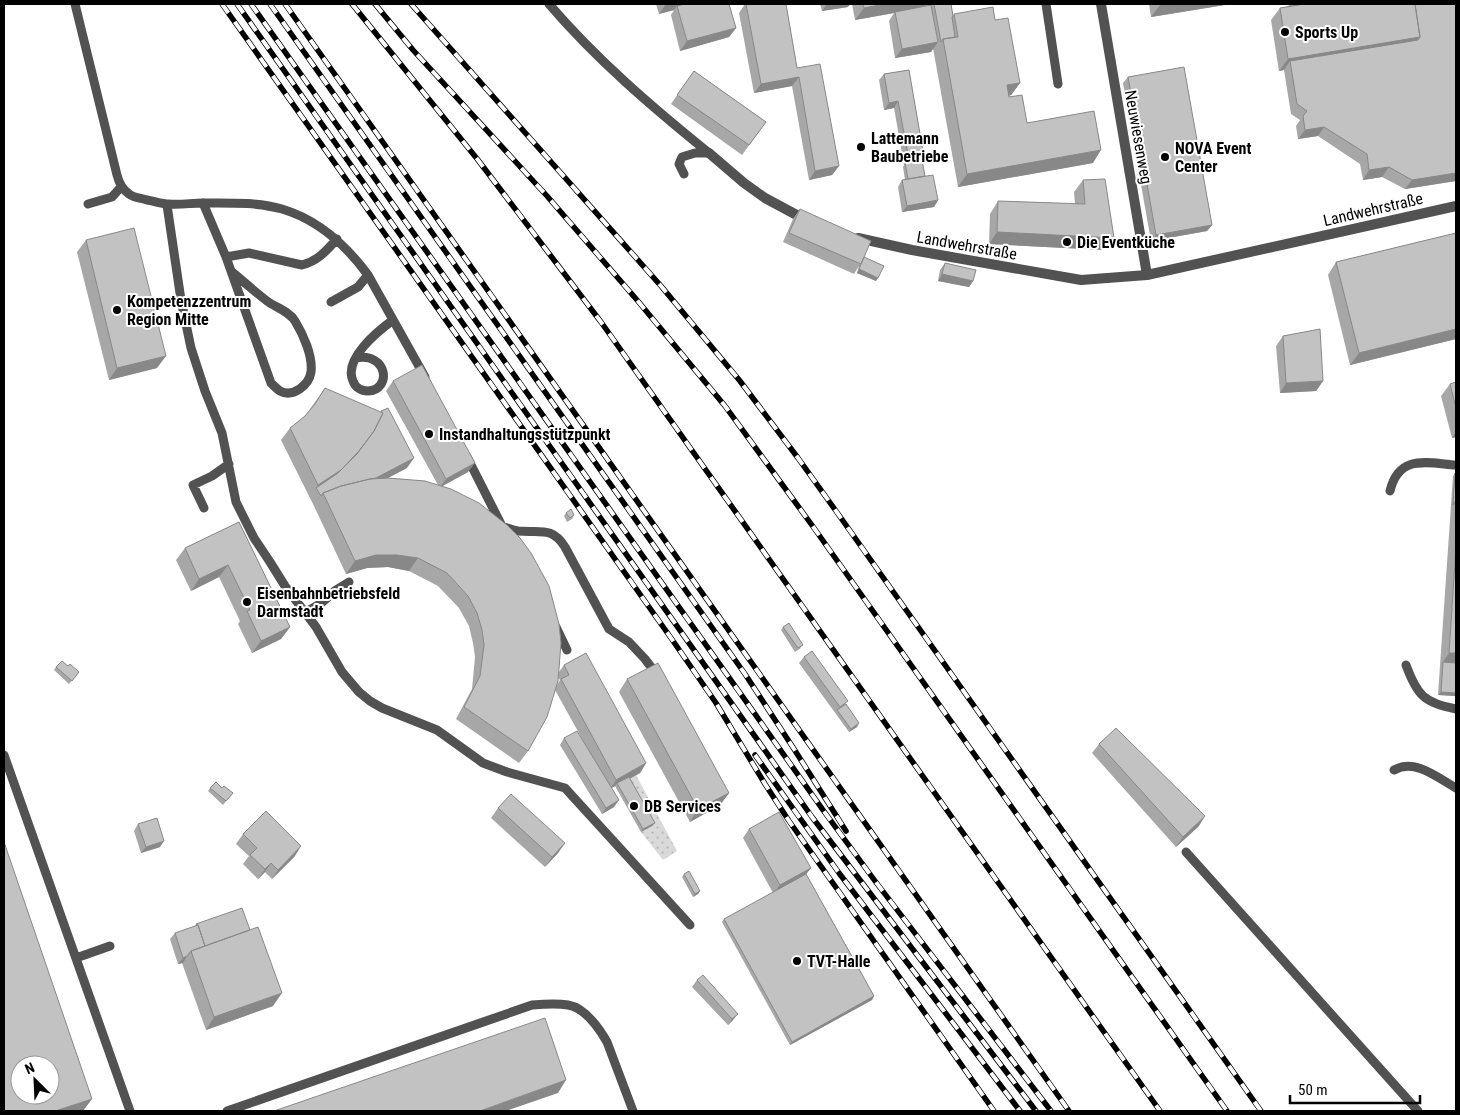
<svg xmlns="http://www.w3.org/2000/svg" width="1460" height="1115" viewBox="0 0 1460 1115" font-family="'Roboto Condensed',sans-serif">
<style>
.grass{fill:url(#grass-dots)}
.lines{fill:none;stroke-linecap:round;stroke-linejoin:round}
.service{stroke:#525252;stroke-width:9}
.minor{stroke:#525252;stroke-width:10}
.rail-casing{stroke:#000;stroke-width:5.5}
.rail{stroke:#fff;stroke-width:4;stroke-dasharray:11;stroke-linecap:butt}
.wall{fill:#a7a7a7;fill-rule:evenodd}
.shaded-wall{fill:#888}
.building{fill:#c2c2c2;stroke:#888;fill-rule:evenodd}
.poi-dot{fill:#000;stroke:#fff;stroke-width:2}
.labels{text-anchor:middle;stroke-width:4;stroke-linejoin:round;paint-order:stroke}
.poi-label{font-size:16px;font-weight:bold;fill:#000;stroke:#fff;text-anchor:start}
.street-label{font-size:16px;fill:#000;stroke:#fff}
</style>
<defs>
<pattern id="grass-dots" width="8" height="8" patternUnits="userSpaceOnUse" patternTransform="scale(1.25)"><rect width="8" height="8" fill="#d9d9d9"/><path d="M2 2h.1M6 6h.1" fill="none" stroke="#b8b8b8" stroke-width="1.8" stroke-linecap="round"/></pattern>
</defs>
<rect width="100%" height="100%" fill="#fff"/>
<path class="grass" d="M 636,775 L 677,851 L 663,860 L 641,832 L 652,826 L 626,780 Z"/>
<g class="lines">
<path class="service" d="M 75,4 L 117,175 C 119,183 122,189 129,194 C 134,198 141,198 147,200 C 154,201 162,204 169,204 C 180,205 192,203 203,203 C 229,203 257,202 282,209 C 319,220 346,245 368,275 L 425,377
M 549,4 C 596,59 652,107 709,153
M 1046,4 L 1058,84
M 684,174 L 679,164 L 682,157 L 695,153 L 709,153
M 203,203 L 226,257 L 271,383 C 274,386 277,389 280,391 C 293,398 309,385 311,372 C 313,356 303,334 295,321 C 289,311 275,307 267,301 C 254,291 243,281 231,271
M 88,204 L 112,197 L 121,187
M 167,205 L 181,300 L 191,348 L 205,391 L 222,433 L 236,502 L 254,538 L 270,562 L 285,586 L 316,627 L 342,672 L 359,692 L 370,701 L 382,708 L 437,730 L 483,763 L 507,772 L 565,788 L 690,925
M 226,257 L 249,253 L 302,265 C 318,261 326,251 337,239
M 331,302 L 358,287 L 368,275
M 356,358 C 388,352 392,390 368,391 C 361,391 355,387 353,381 C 343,359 378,331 393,320
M 467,457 L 503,528
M 1390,491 C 1399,454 1427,463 1456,465
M 204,508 L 193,485 L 212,476 L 229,464
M 503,527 C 508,528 513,530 518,531 C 540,533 552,526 565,547 L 609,629 L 629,642 L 645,659 L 657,675
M 306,612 L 320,604 L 336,590 L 349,582
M 556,627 L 567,650
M 1406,665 C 1417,695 1424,703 1456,709
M 4,755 L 130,1111
M 1394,770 C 1415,758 1438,778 1456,788
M 1186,852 L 1418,1111
M 76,958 L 110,946
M 227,1111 L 532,1005 C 544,1004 556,1003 568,1005 C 585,1008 599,1028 607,1042 L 633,1111"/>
<path class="minor" d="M 1101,4 L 1147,275
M 709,153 L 744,183 L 765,198 L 806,220
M 858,238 L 912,250 L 1081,280 L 1147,275 L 1456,206"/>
<defs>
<path id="rail" d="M 222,4 L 671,638 L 716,703 L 765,784 L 789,821 L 994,1111
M 237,4 L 812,817 L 1036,1111
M 251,4 L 823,810 L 875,881 L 1051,1111
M 270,4 L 745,674 L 794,749 L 846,831
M 285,4 L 1069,1111
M 352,4 L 478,160 L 601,322 L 1160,1111
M 375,4 L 413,50 L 547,196 L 637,300 L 725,406 L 814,528 L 1227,1111
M 411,4 L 661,286 L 740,381 L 798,458 L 836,511 L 1261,1111
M 755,755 L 839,873 L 1020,1111"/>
</defs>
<use href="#rail" class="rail-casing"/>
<use href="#rail" class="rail"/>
</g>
<path class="wall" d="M 656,4 L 729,4 L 736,28 L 729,37 L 680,51 L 671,15 L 674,10 L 659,14 Z
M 745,4 L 786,4 L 797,68 L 839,166 L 832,175 L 809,180 L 792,86 L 754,93 L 739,13 Z
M 820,4 L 850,4 L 848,7 L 822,11 Z
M 852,4 L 951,4 L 953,16 L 954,14 L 995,20 L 1020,83 L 1011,95 L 1009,96 L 1027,123 L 1093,163 L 958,187 L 933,48 L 931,52 L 895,58 L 889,21 L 894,13 L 855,20 Z
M 1149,4 L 1231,4 L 1151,17 Z
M 1288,4 L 1456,4 L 1456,181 L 1405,189 L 1382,177 L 1363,180 L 1360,164 L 1318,136 L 1298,139 L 1296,126 L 1300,120 L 1291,114 L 1284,70 L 1279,71 L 1271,20 L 1280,8 L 1289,6 Z
M 909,70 L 924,157 L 922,160 L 925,176 L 938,200 L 934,207 L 902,212 L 898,187 L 902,180 L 905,180 L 903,167 L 904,165 L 894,108 L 884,110 L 879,80 L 884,74 Z
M 694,71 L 766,122 L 742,155 L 671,104 Z
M 1128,77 L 1212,225 L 1207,231 L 1151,241 L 1123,83 Z
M 1083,180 L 1105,250 L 989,244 L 990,214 L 998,201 L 1075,204 L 1074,192 Z
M 800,209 L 863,258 L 876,281 L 857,273 L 859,266 L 854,274 L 783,242 L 793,219 Z
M 1456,233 L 1456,339 L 1350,365 L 1328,275 L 1336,262 Z
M 86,240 L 157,368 L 109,380 L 77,252 Z
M 945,263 L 973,281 L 969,287 L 938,281 L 940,270 Z
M 1283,336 L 1323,381 L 1316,391 L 1280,393 L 1276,346 Z
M 393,381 L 468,472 L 442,486 L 559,672 L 564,665 L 646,763 L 640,773 L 629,779 L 655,823 L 652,826 L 641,832 L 615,786 L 611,788 L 614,807 L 602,814 L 560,745 L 564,738 L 585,744 L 555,690 L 528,751 L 519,763 L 456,719 L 472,689 L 475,657 L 473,643 L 469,626 L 459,608 L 438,586 L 409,571 L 388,567 L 367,568 L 346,574 L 314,506 L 281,440 L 290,428 L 305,416 L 325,388 L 407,468 L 388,478 L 438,485 L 386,391 ZM 558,677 L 560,680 L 557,685 Z
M 1456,382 L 1456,437 L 1452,438 L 1441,396 L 1450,384 Z
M 1455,473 L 1456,473 L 1456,696 L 1438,695 L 1453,476 Z
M 566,513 L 574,515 L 572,519 L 567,522 L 564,516 Z
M 239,522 L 290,627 L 281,639 L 252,653 L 238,624 L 240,621 L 219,577 L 191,591 L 176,560 L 185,548 Z
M 783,627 L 801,648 L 795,652 L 781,630 Z
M 804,657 L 846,704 L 857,727 L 849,732 L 799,663 Z
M 68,666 L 79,672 L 69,684 L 54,670 L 56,667 Z
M 627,679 L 729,793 L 720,805 L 690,822 L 619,692 Z
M 1099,744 L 1199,826 L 1176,847 L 1092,753 Z
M 210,788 L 222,788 L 233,793 L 223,805 L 208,791 Z
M 498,808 L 565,843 L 558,853 L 545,867 L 491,818 Z
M 138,824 L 160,847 L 141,853 L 134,831 Z
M 749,829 L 811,868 L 806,874 L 874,996 L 872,1000 L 790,1045 L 722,922 L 724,919 L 773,893 L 743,838 Z
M 243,834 L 295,856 L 272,879 L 265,872 L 258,879 L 243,864 L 249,856 L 236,844 Z
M 684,874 L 700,891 L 698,894 L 693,897 L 682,877 Z
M 196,924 L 273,1006 L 206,1030 L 182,963 L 183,963 L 178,964 L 170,939 L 175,933 L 195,926 Z
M 697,980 L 733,1020 L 728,1025 L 692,987 Z"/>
<path class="shaded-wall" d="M 666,4 L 697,4 L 677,6 L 674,10 L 659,14 Z
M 827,4 L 850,4 L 848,7 L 822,11 Z
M 884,4 L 926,4 L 924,7 L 895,12 L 894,13 L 855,20 L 864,8 Z
M 1165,4 L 1231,4 L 1151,17 L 1160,5 Z
M 736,28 L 729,37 L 680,51 L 687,41 Z
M 1420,37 L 1411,50 L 1290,61 L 1284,70 L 1279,71 L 1288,59 Z
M 938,42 L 931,52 L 895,58 L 902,49 Z
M 799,77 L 792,86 L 754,93 L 761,84 Z
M 1020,83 L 1011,95 L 998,98 L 1007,85 Z
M 898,101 L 894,108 L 884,110 L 889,103 Z
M 1324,127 L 1318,136 L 1298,139 L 1305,130 Z
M 1101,150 L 1093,163 L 958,187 L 967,174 Z
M 924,157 L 920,163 L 905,165 L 909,160 Z
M 839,166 L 832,175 L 809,180 L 815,171 Z
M 1389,167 L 1382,177 L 1363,180 L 1369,170 Z
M 1456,173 L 1456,181 L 1405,189 L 1412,180 Z
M 938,200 L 934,207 L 902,212 L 907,206 Z
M 1212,225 L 1207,231 L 1151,241 L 1156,235 Z
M 997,232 L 1114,238 L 1105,250 L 989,244 Z
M 859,269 L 878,278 L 876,281 L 857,273 Z
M 942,274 L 973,281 L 969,287 L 938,281 Z
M 1456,329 L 1456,339 L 1350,365 L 1359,353 Z
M 166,356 L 157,368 L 109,380 L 117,368 Z
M 1323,381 L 1316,391 L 1280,393 L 1286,383 Z
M 1456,432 L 1456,437 L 1452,438 Z
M 359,451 L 332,482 L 316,488 L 318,485 Z
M 414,458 L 407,468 L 374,485 L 376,478 Z
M 475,463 L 468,472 L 439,488 L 446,479 Z
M 376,555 L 397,555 L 418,558 L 409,571 L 388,567 L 367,568 L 346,574 L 355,561 Z
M 228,565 L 219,577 L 191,591 L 199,579 Z
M 290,627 L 281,639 L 252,653 L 261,641 Z
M 1449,653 L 1456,653 L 1456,666 L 1443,662 Z
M 1441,692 L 1456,693 L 1456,696 L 1438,695 Z
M 859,723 L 857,727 L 849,732 L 851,729 Z
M 646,763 L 640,773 L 618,785 L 617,783 L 615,786 L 610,789 L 616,780 Z
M 729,793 L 720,805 L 690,822 L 698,809 Z
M 619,800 L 614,807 L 602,814 L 606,808 Z
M 1205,816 L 1199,826 L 1176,847 L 1183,837 Z
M 655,823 L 652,826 L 641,832 L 643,829 Z
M 164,841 L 160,847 L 141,853 L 146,847 Z
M 565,843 L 558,853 L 545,867 L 552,857 Z
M 301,846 L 295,856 L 272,879 L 278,870 Z
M 271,863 L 265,872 L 258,879 L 265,869 Z
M 811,868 L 804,877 L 773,894 L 780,885 Z
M 700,891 L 698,894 L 693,897 L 695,894 Z
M 187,956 L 183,963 L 178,964 L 183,958 Z
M 282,993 L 273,1006 L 206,1030 L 214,1017 Z
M 874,996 L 872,1000 L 790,1045 L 792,1042 Z
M 738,1014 L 733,1020 L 728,1025 L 732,1019 Z
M 566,1080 L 558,1093 L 506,1111 L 480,1111 Z
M 92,1099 L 83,1111 L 55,1111 Z"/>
<path class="building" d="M 685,4 L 729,4 L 736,28 L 687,41 L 677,6 Z
M 746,4 L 786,4 L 797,68 L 820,64 L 839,166 L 815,171 L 799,77 L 761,84 Z
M 863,4 L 884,4 L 864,8 Z
M 934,4 L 951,4 L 953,16 L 952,17 L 955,37 L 943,39 L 941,42 Z
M 1299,4 L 1415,4 L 1420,37 L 1288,59 L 1280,8 L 1299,5 Z
M 1415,4 L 1456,4 L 1456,173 L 1412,180 L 1389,167 L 1369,170 L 1367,154 L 1324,127 L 1305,130 L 1303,116 L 1307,111 L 1297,104 L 1290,61 L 1418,40 L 1420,37 Z
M 931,5 L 938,42 L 902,49 L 895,12 Z
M 993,7 L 995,20 L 1008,18 L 1020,83 L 1007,85 L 1009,97 L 1022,95 L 1027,123 L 1094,111 L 1101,150 L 967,174 L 943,39 L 958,37 L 954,14 Z
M 1184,67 L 1212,225 L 1156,235 L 1128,77 Z
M 909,70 L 924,157 L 909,160 L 898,101 L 889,103 L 884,74 Z
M 694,71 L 766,122 L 749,145 L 677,95 Z
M 922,160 L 925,176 L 908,179 L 905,163 Z
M 933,175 L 938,200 L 907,206 L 902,180 Z
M 1105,179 L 1114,238 L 997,232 L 998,201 L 1085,204 L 1083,180 Z
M 800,209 L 871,241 L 861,264 L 789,233 Z
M 134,228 L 166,356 L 117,368 L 86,240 Z
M 1456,233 L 1456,329 L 1359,353 L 1336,262 Z
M 864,257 L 884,266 L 878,278 L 859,269 Z
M 945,263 L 976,270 L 973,281 L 942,274 Z
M 1320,329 L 1323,381 L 1286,383 L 1283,336 Z
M 422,365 L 475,463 L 446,479 L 393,381 Z
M 1456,382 L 1456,408 L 1450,384 Z
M 325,388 L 383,413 L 374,431 L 359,451 L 341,470 L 318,485 L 290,428 L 305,416 L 315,404 Z
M 388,408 L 414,458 L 376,478 L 370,479 L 341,486 L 323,493 L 321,496 L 316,488 L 338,473 L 357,454 L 374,431 L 383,413 L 381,412 L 381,411 Z
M 1455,473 L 1456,473 L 1456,500 L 1453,505 Z
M 388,478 L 425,481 L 451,489 L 479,503 L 507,525 L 520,538 L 531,553 L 549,586 L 559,624 L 561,643 L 558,681 L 547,717 L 528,751 L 464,707 L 480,676 L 484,645 L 482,630 L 477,613 L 468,596 L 447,573 L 418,558 L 397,555 L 376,555 L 355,561 L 323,493 L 341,486 L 370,479 Z
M 571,509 L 574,515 L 570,518 L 566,513 Z
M 239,522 L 290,627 L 261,641 L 247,611 L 250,610 L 228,565 L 199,579 L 185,548 Z
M 1456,547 L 1456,653 L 1449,653 Z
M 789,623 L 803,645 L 798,648 L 783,627 Z
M 812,651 L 848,701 L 840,707 L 804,657 Z
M 586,653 L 646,763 L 616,780 L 561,679 L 569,675 L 564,665 Z
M 62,661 L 68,666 L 70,664 L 79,672 L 72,681 L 56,667 Z
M 1443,662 L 1456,663 L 1456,693 L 1441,692 Z
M 658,663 L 729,793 L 698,809 L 627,679 Z
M 846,704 L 859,723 L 851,729 L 837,710 Z
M 1116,728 L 1205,816 L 1183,837 L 1099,744 Z
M 577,731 L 619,800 L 606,808 L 564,738 Z
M 629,777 L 655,823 L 643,829 L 617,783 Z
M 216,782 L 222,788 L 224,786 L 233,793 L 226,801 L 210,788 Z
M 511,794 L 565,843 L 552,857 L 498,808 Z
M 266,811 L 301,846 L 278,870 L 271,863 L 265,869 L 250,855 L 257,848 L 243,834 Z
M 779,812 L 811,868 L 780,885 L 749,829 Z
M 157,818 L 164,841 L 146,847 L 138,824 Z
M 4,842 L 92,1099 L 55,1111 L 4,1111 ZM 20,1065 L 50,1065 L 50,1095 L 20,1095 Z
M 689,871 L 700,891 L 695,894 L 684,874 Z
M 806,874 L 874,996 L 792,1042 L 724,919 Z
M 242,908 L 250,930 L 205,946 L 198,925 L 197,925 L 196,924 Z
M 198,925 L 205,946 L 191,951 L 187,956 L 183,958 L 175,933 Z
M 258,927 L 282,993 L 214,1017 L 191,951 Z
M 703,975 L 738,1014 L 732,1019 L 697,980 Z
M 545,1018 L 566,1080 L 480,1111 L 274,1111 Z"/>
<g class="poi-dot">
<circle cx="1285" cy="32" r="5"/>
<circle cx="861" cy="147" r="5"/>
<circle cx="1165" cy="157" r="5"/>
<circle cx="1067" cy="242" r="5"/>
<circle cx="117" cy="310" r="5"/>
<circle cx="429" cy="434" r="5"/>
<circle cx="247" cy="602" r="5"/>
<circle cx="634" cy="806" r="5"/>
<circle cx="797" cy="961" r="5"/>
</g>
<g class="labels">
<g class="poi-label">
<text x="1295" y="38">Sports Up</text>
<text x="871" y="144">Lattemann<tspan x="871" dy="18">Baubetriebe</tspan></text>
<text x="1175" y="154">NOVA Event<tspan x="1175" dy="18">Center</tspan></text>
<text x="1077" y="248">Die Eventküche</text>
<text x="127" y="307">Kompetenzzentrum<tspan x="127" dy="18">Region Mitte</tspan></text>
<text x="439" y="440">Instandhaltungsstützpunkt</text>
<text x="257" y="599">Eisenbahnbetriebsfeld<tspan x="257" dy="18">Darmstadt</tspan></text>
<text x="644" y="812">DB Services</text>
<text x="807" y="967">TVT-Halle</text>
</g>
<g class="street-label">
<text transform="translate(1139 137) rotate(80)" y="6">Neuwiesenweg</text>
<text transform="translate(1373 209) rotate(-13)" y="6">Landwehrstraße</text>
<text transform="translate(967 245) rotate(10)" y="6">Landwehrstraße</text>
</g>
</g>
<rect width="1460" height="1115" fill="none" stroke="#000000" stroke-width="10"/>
<g transform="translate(35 1080) rotate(336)"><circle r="24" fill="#ffffff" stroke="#999999"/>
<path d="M0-4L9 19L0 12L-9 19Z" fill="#000000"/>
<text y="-8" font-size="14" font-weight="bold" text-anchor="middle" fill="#000000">N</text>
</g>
<path d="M1290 1095v8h130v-8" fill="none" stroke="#000000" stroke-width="2.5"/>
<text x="1298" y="1095" font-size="15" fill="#000000" stroke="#ffffff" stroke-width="4" paint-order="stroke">50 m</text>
</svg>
